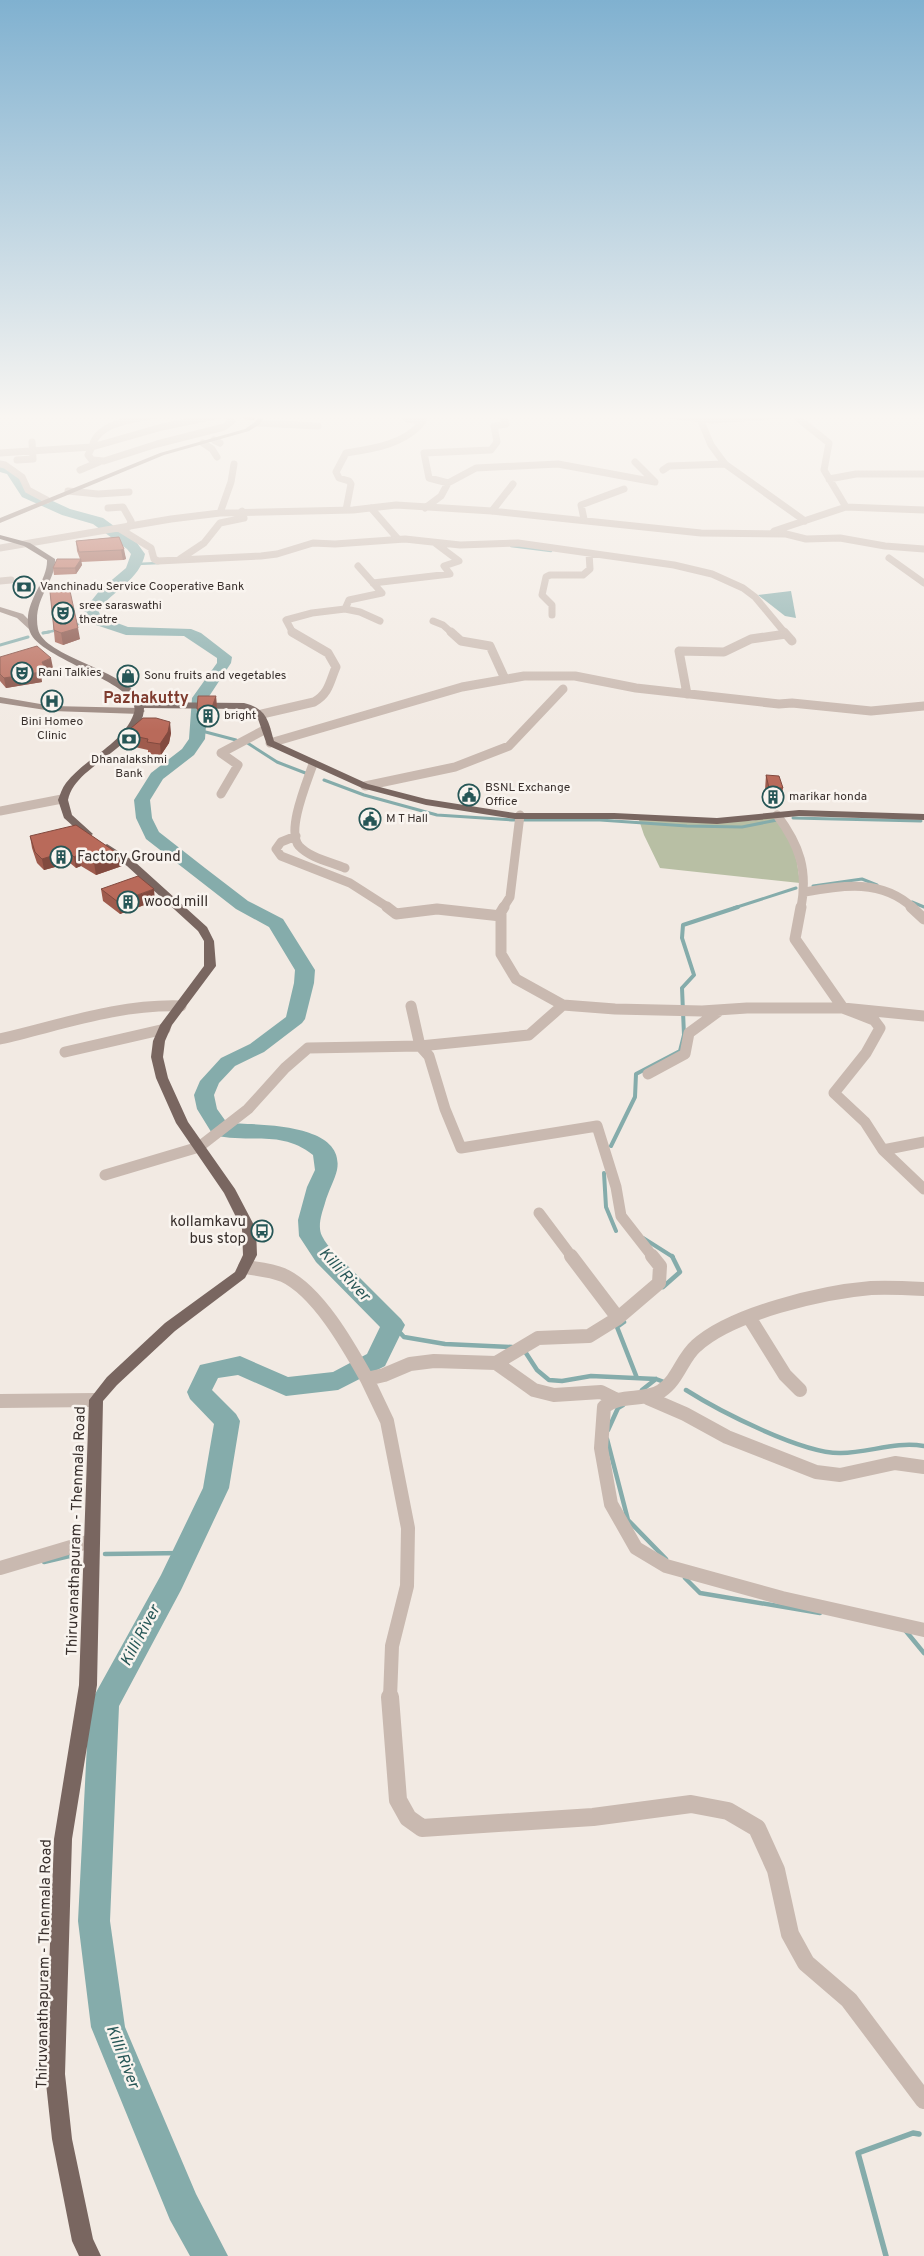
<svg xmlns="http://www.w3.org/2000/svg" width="924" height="2256" viewBox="0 0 924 2256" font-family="Overpass,sans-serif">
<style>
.green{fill:#b8bfa4}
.water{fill:#85acab}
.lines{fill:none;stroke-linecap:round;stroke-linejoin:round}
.stream-far4{stroke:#85acab;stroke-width:2.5}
.stream-far3{stroke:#85acab;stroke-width:3}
.stream-far2{stroke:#85acab;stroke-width:4}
.stream-far1{stroke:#85acab;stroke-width:4.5}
.stream{stroke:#85acab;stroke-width:5.5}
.river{fill:#85acab;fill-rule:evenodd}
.street-far4{stroke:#c9b9b0;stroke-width:7}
.street-far3{stroke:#c9b9b0;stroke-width:9}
.street-far2{stroke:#c9b9b0;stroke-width:11}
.street-far1{stroke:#c9b9b0;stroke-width:14}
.street{stroke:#c9b9b0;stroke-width:18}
.secondary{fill:#9c8981;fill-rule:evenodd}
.primary{fill:#796660;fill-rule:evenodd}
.wall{fill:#9f5b4d}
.shaded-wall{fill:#824a3f}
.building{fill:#b96a5a;stroke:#824a3f}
.labels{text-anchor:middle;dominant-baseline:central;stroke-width:5;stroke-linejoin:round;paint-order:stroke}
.far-poi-label{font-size:12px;fill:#39302d;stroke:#f9f4ef;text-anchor:start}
.poi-label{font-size:15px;fill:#39302d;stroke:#f9f4ef;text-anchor:start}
.street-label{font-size:15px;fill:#39302d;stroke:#f9f4ef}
.far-district-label{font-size:16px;font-weight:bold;fill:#7f3c2f;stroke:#f9f4ef}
.water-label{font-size:16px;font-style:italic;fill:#265656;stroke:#f9f4ef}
</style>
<rect width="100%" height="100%" fill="#f2eae3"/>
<path class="green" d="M774 815 786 826 797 862 800 883 660 868 644 835 639 820 752 821Z"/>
<path class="water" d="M791 591 796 618 785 616 758 595Z"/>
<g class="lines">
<path class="stream-far4" d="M511 546 551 551
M137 564 159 563
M74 625 95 620
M43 633 58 630"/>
<path class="stream-far3" d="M43 633 49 632
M0 645 28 637
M198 730 236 740
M246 742 277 762 308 774
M324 780 364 795 437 815 512 820H600L687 826 742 827 777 820
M793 818 921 821
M813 886 862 879 877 885
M912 902 924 907
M734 908 796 888"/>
<path class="stream-far2" d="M611 1146 635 1097 636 1074 680 1051 684 1035 682 988 694 975 682 938 683 925 738 907
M604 1173 606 1207 616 1231
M643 1238 673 1257"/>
<path class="stream-far1" d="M663 1287 680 1272 672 1256
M624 1322 617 1327 637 1378
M393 1325 404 1337 445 1344 512 1347
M524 1350 537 1370 549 1380 562 1381 591 1376 656 1379 664 1382
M642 1390 656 1379
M686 1390C719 1411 803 1454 841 1453 869 1453 895 1441 924 1446
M608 1430 618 1408 623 1405
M607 1439 628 1520 666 1559
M105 1554 185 1553
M44 1562 78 1554
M685 1578 700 1593 820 1613
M905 1630 924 1653"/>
<path class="stream" d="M886 2256 858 2153 913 2133 919 2134"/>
<path class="river" d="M0 464 15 468 31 491 70 509 103 518 137 543 145 554C140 579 113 591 98 610L101 617 128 627 191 629 201 633 232 657 231 663 208 698 205 739 194 755 163 779 150 800 152 818 159 832 205 868 248 901 283 919 315 970 314 983 305 1019 302 1023 264 1052 235 1066 219 1083 214 1095 217 1109 227 1123C256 1125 346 1122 337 1170 335 1179 328 1192 325 1203 322 1213 317 1226 322 1236 328 1248 340 1258 350 1268 367 1285 384 1302 401 1319L405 1325 385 1366 338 1390 286 1396 238 1375 218 1378 212 1390 236 1414 240 1421 229 1488 181 1590 119 1706 110 1921 125 2027 196 2194 228 2256H190L170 2220 91 2027 78 1921 89 1705 161 1575 203 1488 214 1424 190 1399 187 1392 200 1365 240 1356 288 1377 333 1372 367 1354 380 1327 316 1262 299 1236 298 1220 307 1187 315 1170 313 1155C281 1129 250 1144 213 1135L197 1109 194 1095 200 1081 221 1058 250 1044 286 1017 294 983 295 970 269 927 236 909 146 839 136 818 134 800 151 773 182 749 189 739 192 698 217 663V658L184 636 126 635 90 623 84 610 100 590 126 568 131 554 127 549 93 524 62 515 22 497 7 474 0 472Z"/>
<path class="street-far4" d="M219 415 162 427 92 447 88 455 92 460 104 461 157 444 224 427 232 421 227 415
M668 415 712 420 784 415
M700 419 711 445 725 464 805 521
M258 423 318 426
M214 440 220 443
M203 443 212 449 217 457
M0 453 92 447C97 422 135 419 156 415
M17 460 33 459 32 442
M0 464 5 465 22 477 28 490 47 500
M80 470 99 462
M663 470 669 466 725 464
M829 479 856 474H924
M448 483 476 468 558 464 655 482 635 462
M68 491 98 494 129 492
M846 507 924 510
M108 508 123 507 131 521 129 527
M371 508 398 539
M425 508 441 496 448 483 429 478 424 453 491 450 497 442 494 426 506 424 502 415
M346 510 351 484 349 481 339 478 336 472 346 453C373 449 406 444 423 421L407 419 404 415
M492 511 513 484
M220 513 231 482 234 464
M584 519 581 505 624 489
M120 529 151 548 154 559 158 561 261 556 277 554 313 543 335 544 405 539 460 545 518 543 674 565 712 574 743 588 755 597 785 633
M774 531 846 507 824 470 829 443 794 415
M0 548 171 519 220 513 353 510 396 505 492 511 701 533 786 534 806 539 840 538 885 546 924 549
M889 558 924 583
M180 559 204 543 220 523 244 518 242 511
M0 581 11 580
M373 583 450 574 444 566 459 561 435 543
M345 609 360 612 380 621
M552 615V605L542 595 546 577 550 575H583L590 569 589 553
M433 621 443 625 452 633
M293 633 286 620 312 613 345 609 349 600 382 593 358 566"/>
<path class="street-far3" d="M451 632 461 641 490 646 505 679
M784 632 792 641
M687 694 679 651 724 652 751 639 786 634
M262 714 314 702C329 694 330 681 336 667L328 653 292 632
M270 743 462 687 524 676H575L636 688 779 704 792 703 871 711 924 706
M313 764C307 782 286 831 299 846 310 858 331 862 345 868
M365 786 455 767 509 746 563 689
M221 794 238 765 221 753 266 729
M0 811 62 799
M777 815C800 846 808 870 801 908
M296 836 281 842 276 849 281 856 350 883 389 908
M805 892C843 885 882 879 913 908
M503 908 510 897 520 815"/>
<path class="street-far2" d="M387 907 396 914 437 909 501 916
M504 907 501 912V954L516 979 563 1005 615 1009 702 1011 747 1008H843L924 1016
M801 907 795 939 843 1008 874 1020 880 1028 866 1053 834 1093 865 1122 883 1150
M911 907 924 919
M411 1006 420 1046 429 1056 445 1109 461 1148 597 1126 616 1187 621 1216 653 1257
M0 1039C61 1025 118 1004 181 1006
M65 1052 165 1029
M648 1074 685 1054 689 1033 719 1011
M924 1142 883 1150 924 1189
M105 1175 199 1147 248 1109 285 1068 308 1048 420 1046 529 1035 563 1005
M539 1213 572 1257"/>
<path class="street-far1" d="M571 1256 618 1318
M245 1267C257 1269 271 1270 283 1275 318 1291 349 1347 367 1379L384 1375 410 1364 434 1361 496 1363 534 1390 554 1395 601 1392 615 1399
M924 1289C906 1288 888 1287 871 1288 823 1292 732 1313 696 1346 682 1358 678 1380 661 1391 643 1402 621 1393 604 1407L601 1448 611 1504 636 1548 666 1566 782 1598 924 1630
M749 1317 785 1375 800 1390
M496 1363 538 1338 589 1336 618 1318 659 1283 660 1266 652 1256
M367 1379 387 1421 408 1528 407 1586 392 1646 390 1698
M648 1398 685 1414 727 1437 816 1472 840 1475 895 1463 924 1467
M0 1401 96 1400
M0 1568 91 1541"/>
<path class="street" d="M390 1697 398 1800 408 1818 422 1828 593 1817 691 1804 728 1811 757 1828 776 1870 790 1934 806 1963 849 2000 924 2100"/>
<path class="secondary" d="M260 415H266L260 424 249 431 164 455 0 523V518L160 453 245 429 255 422Z
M0 607 23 614 37 628 30 630 17 618 0 612Z
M0 697 52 706 140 708 145 711 140 714 52 711 0 703Z"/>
<path class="primary" d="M0 535 30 543 55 559C56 582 32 599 38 629 43 657 128 670 142 702L244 703C267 709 268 720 274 741L368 784 426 799 515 813H614L717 818 799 810 924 814V820L799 816 717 824 614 819H515L426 805 362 788 267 745 257 716 243 709 144 708C144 740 91 761 74 786 71 790 69 795 68 800L72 815 93 834 88 837 84 836 64 818 58 800C60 795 62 788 66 783 86 757 123 745 134 713 144 684 40 660 30 632 20 604 48 583 47 560L24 546 0 539Z
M107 844 135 862 207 927 214 941 216 966 172 1025 165 1041 163 1057 168 1078 188 1122 235 1189 256 1229 257 1255 245 1278 175 1331 117 1385 103 1401 97 1685 72 1839 65 2074 72 2139 93 2239 101 2256H79L72 2241 52 2139 45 2074 54 1839 79 1685 89 1400 107 1377 165 1323 235 1272 243 1255 242 1229 224 1193 176 1123 156 1078 151 1057 153 1041 160 1025 204 966V941L198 931 127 866 103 849 102 847Z"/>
</g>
<path class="wall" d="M243 415H257L254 420 243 419Z
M119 537 126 559 123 560 81 562 82 565 76 574 54 575 53 568 80 559 77 551 76 541Z
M50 592 80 639 63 645 55 642Z
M0 657 53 668 45 671V676L41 677 42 682 6 688 0 681Z
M216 696 217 711 212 724 199 723 197 709Z
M171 733 169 743 161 755 148 754V750L126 745 124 734Z
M766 775 783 788 781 803H767L765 790Z
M30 836 120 855 122 866 96 875 81 866 76 868 70 863 44 870 37 863 32 848Z
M101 889 155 901 120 914 103 901Z"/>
<path class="shaded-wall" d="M124 549 126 559 123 560 121 550Z
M81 559 82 565 76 574 75 568Z
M78 628 80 639 63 645 61 633Z
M51 658 53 668 45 671V676L41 677 42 682 6 688 4 678 38 667 42 662Z
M216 696 217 711 212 724 211 710Z
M170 722 171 733 169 743 161 755 160 744Z
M68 851 70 863 44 870 42 859Z
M79 854 81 866 76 868 74 857Z
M120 855 122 866 96 875 94 863Z
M154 889 155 901 120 914 118 902Z"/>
<path class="building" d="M119 537 124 549 121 550 79 552 76 541Z
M57 559H81L75 568H53Z
M70 591 78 628 61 633 54 630 50 592Z
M37 646 51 658 42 662 44 666 38 667 41 672 4 678 0 674V657Z
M198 696H216L211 710 197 709Z
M143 718H156L170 722 168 732 160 744 147 742 148 739 124 734Z
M766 775 779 776 783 788H769Z
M76 825 120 855 94 863 79 854 74 857 68 851 42 859 35 852 30 836Z
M138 876 154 889 118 902 101 889Z"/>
<linearGradient id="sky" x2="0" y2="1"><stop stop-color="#80b1d0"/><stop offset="0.57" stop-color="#f9f6f2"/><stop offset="1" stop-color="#f9f6f2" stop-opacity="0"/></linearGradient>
<rect width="924" height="731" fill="url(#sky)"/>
<defs>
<g id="bank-ring" transform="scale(1.125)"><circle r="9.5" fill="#f9f4ef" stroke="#265656" stroke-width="1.5"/><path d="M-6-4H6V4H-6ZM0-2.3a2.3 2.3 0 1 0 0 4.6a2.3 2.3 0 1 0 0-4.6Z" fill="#265656"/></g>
<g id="theatre-ring" transform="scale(1.125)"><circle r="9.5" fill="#f9f4ef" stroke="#265656" stroke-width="1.5"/><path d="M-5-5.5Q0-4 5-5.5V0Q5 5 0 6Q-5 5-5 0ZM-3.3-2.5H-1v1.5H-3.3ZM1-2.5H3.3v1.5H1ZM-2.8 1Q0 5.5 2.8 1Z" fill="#265656"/></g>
<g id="shop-ring" transform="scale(1.125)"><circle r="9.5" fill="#f9f4ef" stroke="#265656" stroke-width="1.5"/><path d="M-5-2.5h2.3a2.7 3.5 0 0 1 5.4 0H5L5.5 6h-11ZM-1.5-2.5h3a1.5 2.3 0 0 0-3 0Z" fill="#265656"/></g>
<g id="hospital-ring" transform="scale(1.125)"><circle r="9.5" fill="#f9f4ef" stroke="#265656" stroke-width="1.5"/><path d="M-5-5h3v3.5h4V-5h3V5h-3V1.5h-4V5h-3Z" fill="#265656"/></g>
<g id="building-ring" transform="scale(1.125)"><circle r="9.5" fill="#f9f4ef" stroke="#265656" stroke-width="1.5"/><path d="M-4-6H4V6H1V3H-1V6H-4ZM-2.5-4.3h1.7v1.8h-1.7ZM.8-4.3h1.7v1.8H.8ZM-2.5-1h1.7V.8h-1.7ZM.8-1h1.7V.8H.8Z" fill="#265656"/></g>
<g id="civic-ring" transform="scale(1.125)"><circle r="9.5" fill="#f9f4ef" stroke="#265656" stroke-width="1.5"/><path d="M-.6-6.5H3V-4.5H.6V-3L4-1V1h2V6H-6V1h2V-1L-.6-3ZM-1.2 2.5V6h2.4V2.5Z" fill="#265656"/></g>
<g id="bus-ring" transform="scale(1.125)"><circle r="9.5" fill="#f9f4ef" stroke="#265656" stroke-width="1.5"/><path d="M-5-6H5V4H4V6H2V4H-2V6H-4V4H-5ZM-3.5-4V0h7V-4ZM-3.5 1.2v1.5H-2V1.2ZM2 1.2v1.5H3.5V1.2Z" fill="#265656"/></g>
</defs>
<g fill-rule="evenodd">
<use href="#bank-ring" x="24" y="587"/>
<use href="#theatre-ring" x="63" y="613"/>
<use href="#theatre-ring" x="22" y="673"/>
<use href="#shop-ring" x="128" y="676"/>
<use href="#hospital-ring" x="52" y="701"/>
<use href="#building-ring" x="208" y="716"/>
<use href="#bank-ring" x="129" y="739"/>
<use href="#civic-ring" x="469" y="795"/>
<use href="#building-ring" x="773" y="797"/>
<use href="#civic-ring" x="370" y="819"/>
<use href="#building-ring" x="61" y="857"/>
<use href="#building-ring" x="128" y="902"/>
<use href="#bus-ring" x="262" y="1231"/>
</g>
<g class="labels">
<g class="far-poi-label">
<text x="40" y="587">Vanchinadu Service Cooperative Bank</text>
<text x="79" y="606">sree saraswathi<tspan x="79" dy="14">theatre</tspan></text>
<text x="38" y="673">Rani Talkies</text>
<text x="144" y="676">Sonu fruits and vegetables</text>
<text x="224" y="716">bright</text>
<text x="52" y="722" text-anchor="middle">Bini Homeo<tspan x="52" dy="14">Clinic</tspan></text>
<text x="129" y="760" text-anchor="middle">Dhanalakshmi<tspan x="129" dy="14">Bank</tspan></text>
<text x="485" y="788">BSNL Exchange<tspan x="485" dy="14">Office</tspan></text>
<text x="789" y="797">marikar honda</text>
<text x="386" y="819">M T Hall</text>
</g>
<g class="poi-label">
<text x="77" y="857">Factory Ground</text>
<text x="144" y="902">wood mill</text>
<text x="246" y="1222" text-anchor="end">kollamkavu<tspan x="246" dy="17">bus stop</tspan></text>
</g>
<g class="street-label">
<text transform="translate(77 1531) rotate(-88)">Thiruvanathapuram - Thenmala Road</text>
<text transform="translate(45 1964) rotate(-89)">Thiruvanathapuram - Thenmala Road</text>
</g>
<g class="far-district-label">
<text x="146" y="699">Pazhakutty</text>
</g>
<g class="water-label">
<text transform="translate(344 1275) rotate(47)">Killi River</text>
<text transform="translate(141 1636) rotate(-62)">Killi River</text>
<text transform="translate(122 2057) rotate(69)">Killi River</text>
</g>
</g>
</svg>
